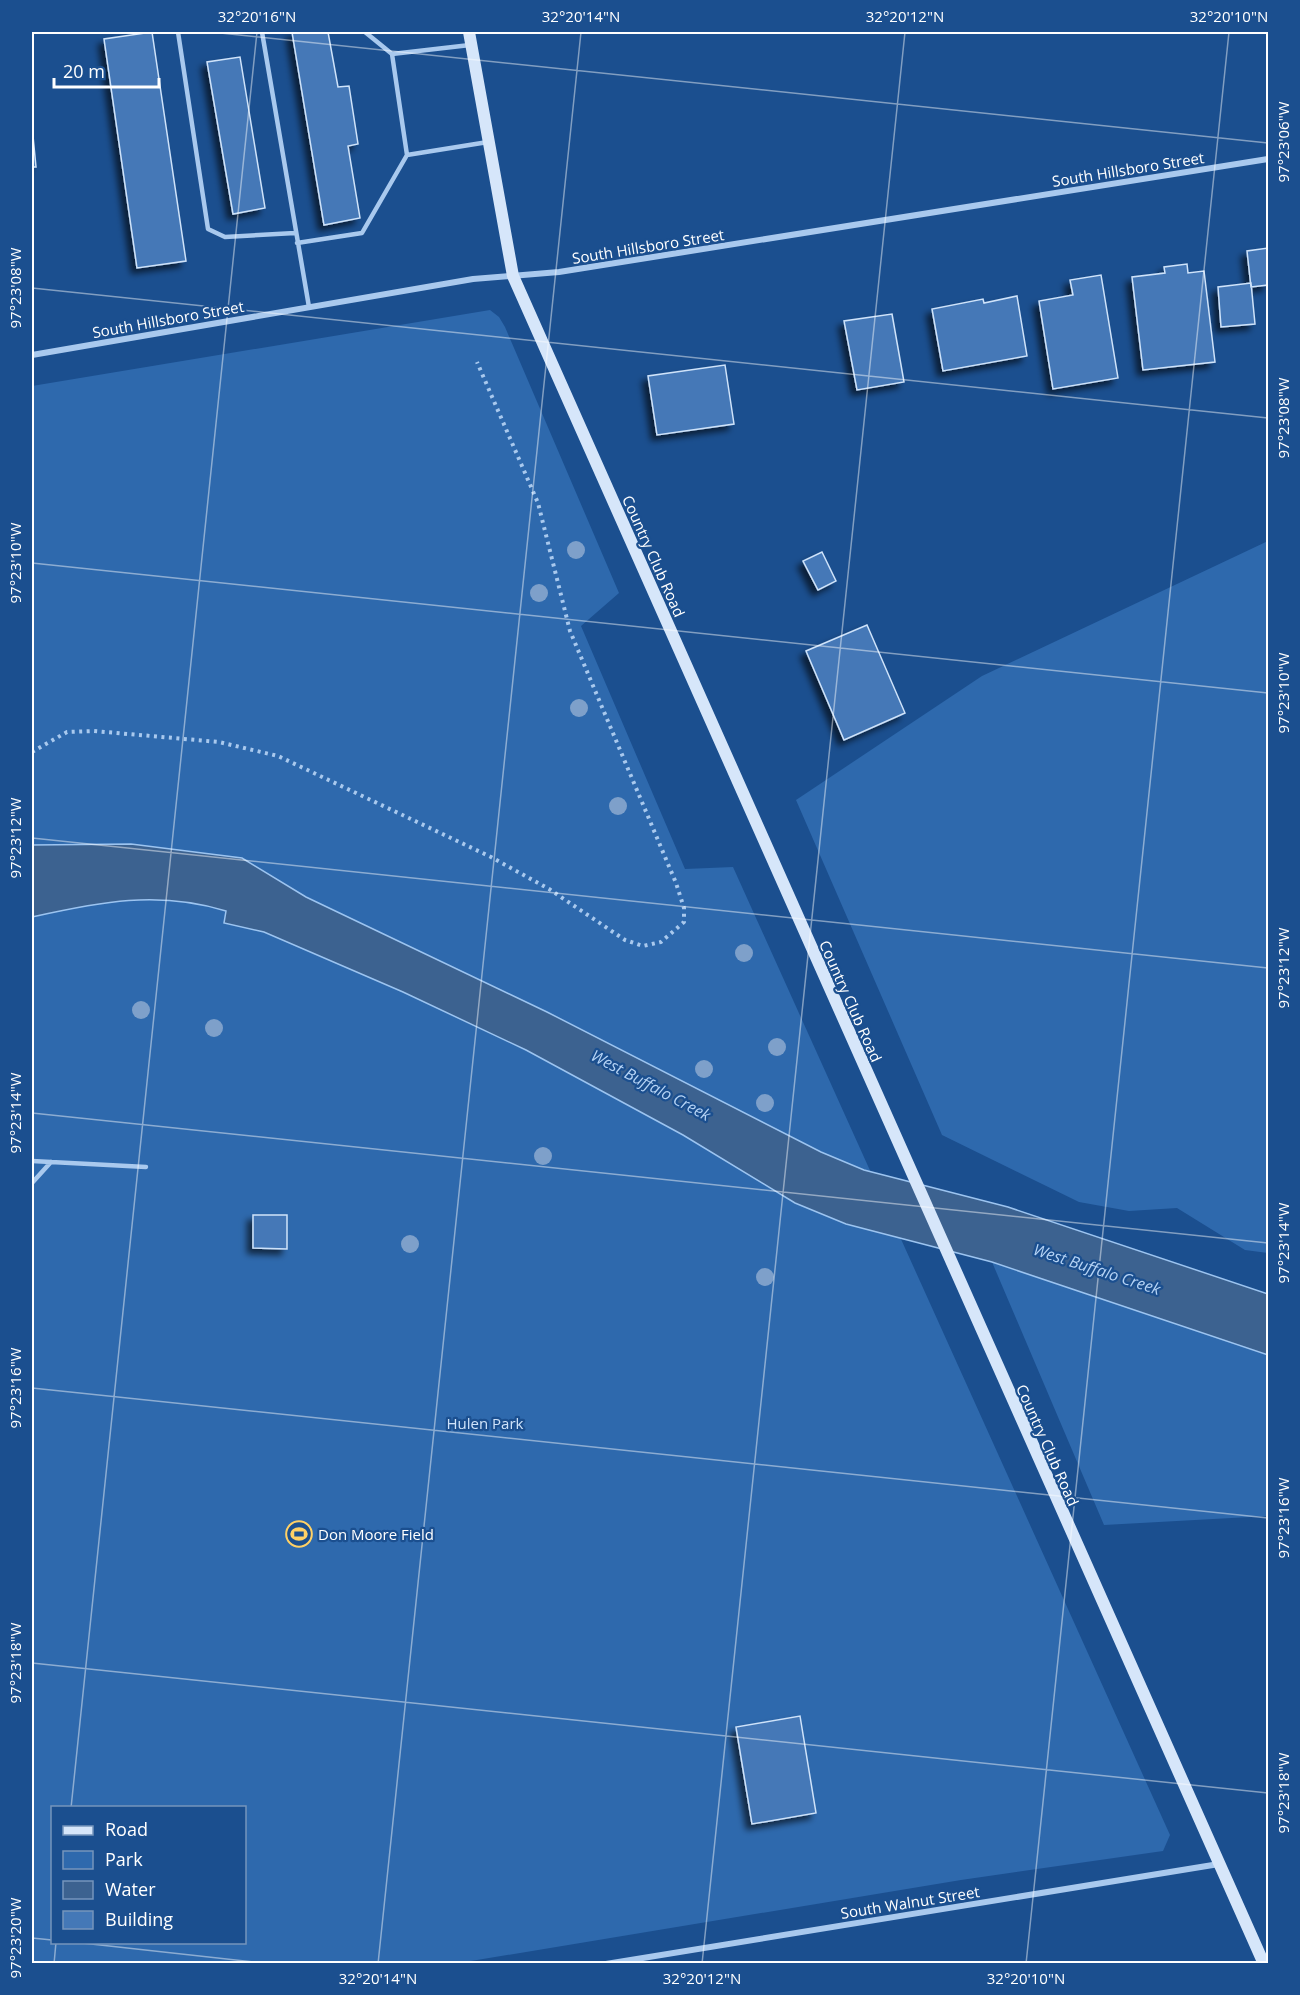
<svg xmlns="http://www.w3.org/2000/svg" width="1300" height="1995" viewBox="0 0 1300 1995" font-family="'Open Sans',sans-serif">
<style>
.green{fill:#2e69ad;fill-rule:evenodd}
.water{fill:#3c6290;stroke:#9cc4f0;stroke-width:1.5}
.building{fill:#4478b7;stroke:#cfe3fa;stroke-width:1.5;filter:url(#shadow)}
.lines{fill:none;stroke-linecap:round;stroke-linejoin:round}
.path{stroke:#a9c9ee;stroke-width:4;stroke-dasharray:3 4.5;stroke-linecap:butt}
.service{stroke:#a9c9ee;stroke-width:4.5}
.minor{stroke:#a9c9ee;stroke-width:6}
.secondary{stroke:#d6e6fa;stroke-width:12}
.tree{fill:#7ea0ca}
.ticks{fill:none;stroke:#fff;stroke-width:1.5;stroke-opacity:0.45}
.labels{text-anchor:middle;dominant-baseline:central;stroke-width:4.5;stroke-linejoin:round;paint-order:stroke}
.street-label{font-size:15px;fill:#fff;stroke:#1b4f8f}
.park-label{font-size:15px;fill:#cfe3fa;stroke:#1b4f8f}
.poi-label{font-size:15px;fill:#fff;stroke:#1b4f8f;text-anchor:start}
.water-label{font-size:16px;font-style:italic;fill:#b5d3f5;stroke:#1b4f8f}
.neatline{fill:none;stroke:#fff;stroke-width:2}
.ticks-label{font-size:15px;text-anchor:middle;fill:#fff}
</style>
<defs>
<filter id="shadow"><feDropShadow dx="-5.5" dy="5.5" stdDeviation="3" flood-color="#0009"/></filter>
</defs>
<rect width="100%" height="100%" fill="#1b4f8f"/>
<path class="green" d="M490 310 499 317 505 327 619 593 581 626 685 869 733 867 1170 1835 1163 1851 961 1880 459 1963 32 1964V386ZM52 1808H244V1942H52Z
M1268 541V1253L1245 1250 1177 1208 1129 1211 1079 1202 942 1135 796 800 982 676Z
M992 1262 1268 1355V1516L1104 1525Z"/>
<path class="water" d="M131 844 242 858 306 897 547 1012 821 1152 864 1170 1008 1207 1268 1294V1355L992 1262 846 1224 795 1203 683 1135 526 1050 403 992 264 932 224 923 226 911C158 890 99 902 32 917V845Z"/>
<path class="building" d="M152 32 186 261 137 268 104 39Z
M292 32H328L338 87 349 86 358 144 348 146 360 218 324 225Z
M240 57 265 208 233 214 207 62Z
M32 126 36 167H32Z
M1268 248V285L1251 287 1247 251Z
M1187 264 1188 273 1204 271 1215 362 1143 370 1132 277 1165 273 1164 267Z
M1101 275 1118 378 1053 389 1039 301 1073 295 1070 280Z
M1251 283 1255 324 1221 327 1218 287Z
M1017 296 1027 356 943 371 932 309 983 299 984 303Z
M892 314 904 382 857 390 844 321Z
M725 365 734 424 657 435 648 376Z
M822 552 836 581 818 590 803 561Z
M867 625 905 713 844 740 806 651Z
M253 1215H287V1249L253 1248Z
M800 1716 816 1813 752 1824 736 1727Z"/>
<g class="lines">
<path class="path" d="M32 752 67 732 94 731 219 742 278 756 491 857 549 889 625 940 643 946 661 942 684 922V908L676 883 570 631 538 503 477 362"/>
<path class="service" d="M178 32 208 229 225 237 295 233
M262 32 309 307
M365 32 392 54 470 45
M392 54 407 155 488 142
M297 243 362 233 407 155
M32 1161 146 1167
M32 1183 51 1162"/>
<path class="minor" d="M32 355 473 279 559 272 1268 159
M606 1964 1219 1864"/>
<path class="secondary" d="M469 32 513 276 1264 1964"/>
</g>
<g class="tree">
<circle cx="576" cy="550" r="9"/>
<circle cx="539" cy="593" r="9"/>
<circle cx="579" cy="708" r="9"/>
<circle cx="618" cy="806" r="9"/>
<circle cx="744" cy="953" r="9"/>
<circle cx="141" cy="1010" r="9"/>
<circle cx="214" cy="1028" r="9"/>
<circle cx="777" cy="1047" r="9"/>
<circle cx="704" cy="1069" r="9"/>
<circle cx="765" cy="1103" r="9"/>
<circle cx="543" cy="1156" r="9"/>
<circle cx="410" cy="1244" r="9"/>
<circle cx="765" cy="1277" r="9"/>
</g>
<path class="ticks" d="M211 32 1268 143M32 288 1268 418M32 563 1268 693M32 838 1268 968M32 1113 1268 1243M32 1388 1268 1518M32 1663 1268 1793M71 1808 257 32M32 1938 52 1940M73 1942 273 1964M54 1964 56 1942M378 1964 581 32M702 1964 905 32M1026 1964 1229 32"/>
<defs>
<g id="stadium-ring" transform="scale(1.35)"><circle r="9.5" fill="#1b4f8f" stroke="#ffd166" stroke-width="1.5"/><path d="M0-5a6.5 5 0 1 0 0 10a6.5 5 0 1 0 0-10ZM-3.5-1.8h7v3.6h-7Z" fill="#ffd166"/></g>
</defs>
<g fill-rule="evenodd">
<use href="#stadium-ring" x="299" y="1534"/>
</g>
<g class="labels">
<g class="street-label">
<text transform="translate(1128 169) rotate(-9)">South Hillsboro Street</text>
<text transform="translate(648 246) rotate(-9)">South Hillsboro Street</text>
<text transform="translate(168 319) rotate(-10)">South Hillsboro Street</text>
<text transform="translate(654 556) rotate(66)">Country Club Road</text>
<text transform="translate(851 1001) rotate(66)">Country Club Road</text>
<text transform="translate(1048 1445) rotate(66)">Country Club Road</text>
<text transform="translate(910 1902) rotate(-9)">South Walnut Street</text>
</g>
<g class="park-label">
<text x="485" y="1423">Hulen Park</text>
</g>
<g class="poi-label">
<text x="318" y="1534">Don Moore Field</text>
</g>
<g class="water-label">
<text transform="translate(651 1085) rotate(28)">West Buffalo Creek</text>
<text transform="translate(1097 1269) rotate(18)">West Buffalo Creek</text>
</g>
</g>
<rect width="1300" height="1995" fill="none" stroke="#1b4f8f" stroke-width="66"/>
<rect x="51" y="1806" width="195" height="138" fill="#1b4f8f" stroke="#7695bc" stroke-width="1.5"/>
<rect x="63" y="1826" width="30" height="9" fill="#d6e6fa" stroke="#7695bc" stroke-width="1.5"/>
<text x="105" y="1836" font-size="18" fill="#ffffff">Road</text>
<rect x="63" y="1851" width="30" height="18" fill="#2e69ad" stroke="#7695bc" stroke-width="1.5"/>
<text x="105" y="1866" font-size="18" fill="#ffffff">Park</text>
<rect x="63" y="1881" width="30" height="18" fill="#3c6290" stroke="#7695bc" stroke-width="1.5"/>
<text x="105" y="1896" font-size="18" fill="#ffffff">Water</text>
<rect x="63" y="1911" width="30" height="18" fill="#4478b7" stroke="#7695bc" stroke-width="1.5"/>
<text x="105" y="1926" font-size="18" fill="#ffffff">Building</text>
<path d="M54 78v9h105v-9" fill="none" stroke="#ffffff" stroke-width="3"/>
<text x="63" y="78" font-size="18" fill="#ffffff" stroke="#1b4f8f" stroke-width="4.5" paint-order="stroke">20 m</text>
<rect x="33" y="33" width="1234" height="1929" class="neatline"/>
<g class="ticks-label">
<text x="257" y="22">32°20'16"N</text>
<text x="581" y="22">32°20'14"N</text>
<text x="905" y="22">32°20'12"N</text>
<text x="1229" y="22">32°20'10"N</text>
<text transform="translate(1284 142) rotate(-90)" y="5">97°23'06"W</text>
<text transform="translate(16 288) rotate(-90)" y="5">97°23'08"W</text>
<text transform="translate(1284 418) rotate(-90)" y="5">97°23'08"W</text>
<text transform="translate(16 563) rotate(-90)" y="5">97°23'10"W</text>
<text transform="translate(1284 693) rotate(-90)" y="5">97°23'10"W</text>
<text transform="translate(16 838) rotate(-90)" y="5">97°23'12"W</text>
<text transform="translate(1284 968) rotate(-90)" y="5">97°23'12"W</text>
<text transform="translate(16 1113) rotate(-90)" y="5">97°23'14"W</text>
<text transform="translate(1284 1243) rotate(-90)" y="5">97°23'14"W</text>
<text transform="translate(16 1388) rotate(-90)" y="5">97°23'16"W</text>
<text transform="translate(1284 1518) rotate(-90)" y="5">97°23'16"W</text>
<text transform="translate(16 1663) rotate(-90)" y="5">97°23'18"W</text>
<text transform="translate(1284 1793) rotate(-90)" y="5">97°23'18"W</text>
<text transform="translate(16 1938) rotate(-90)" y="5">97°23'20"W</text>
<text x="378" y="1984">32°20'14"N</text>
<text x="702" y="1984">32°20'12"N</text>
<text x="1026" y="1984">32°20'10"N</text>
</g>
</svg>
